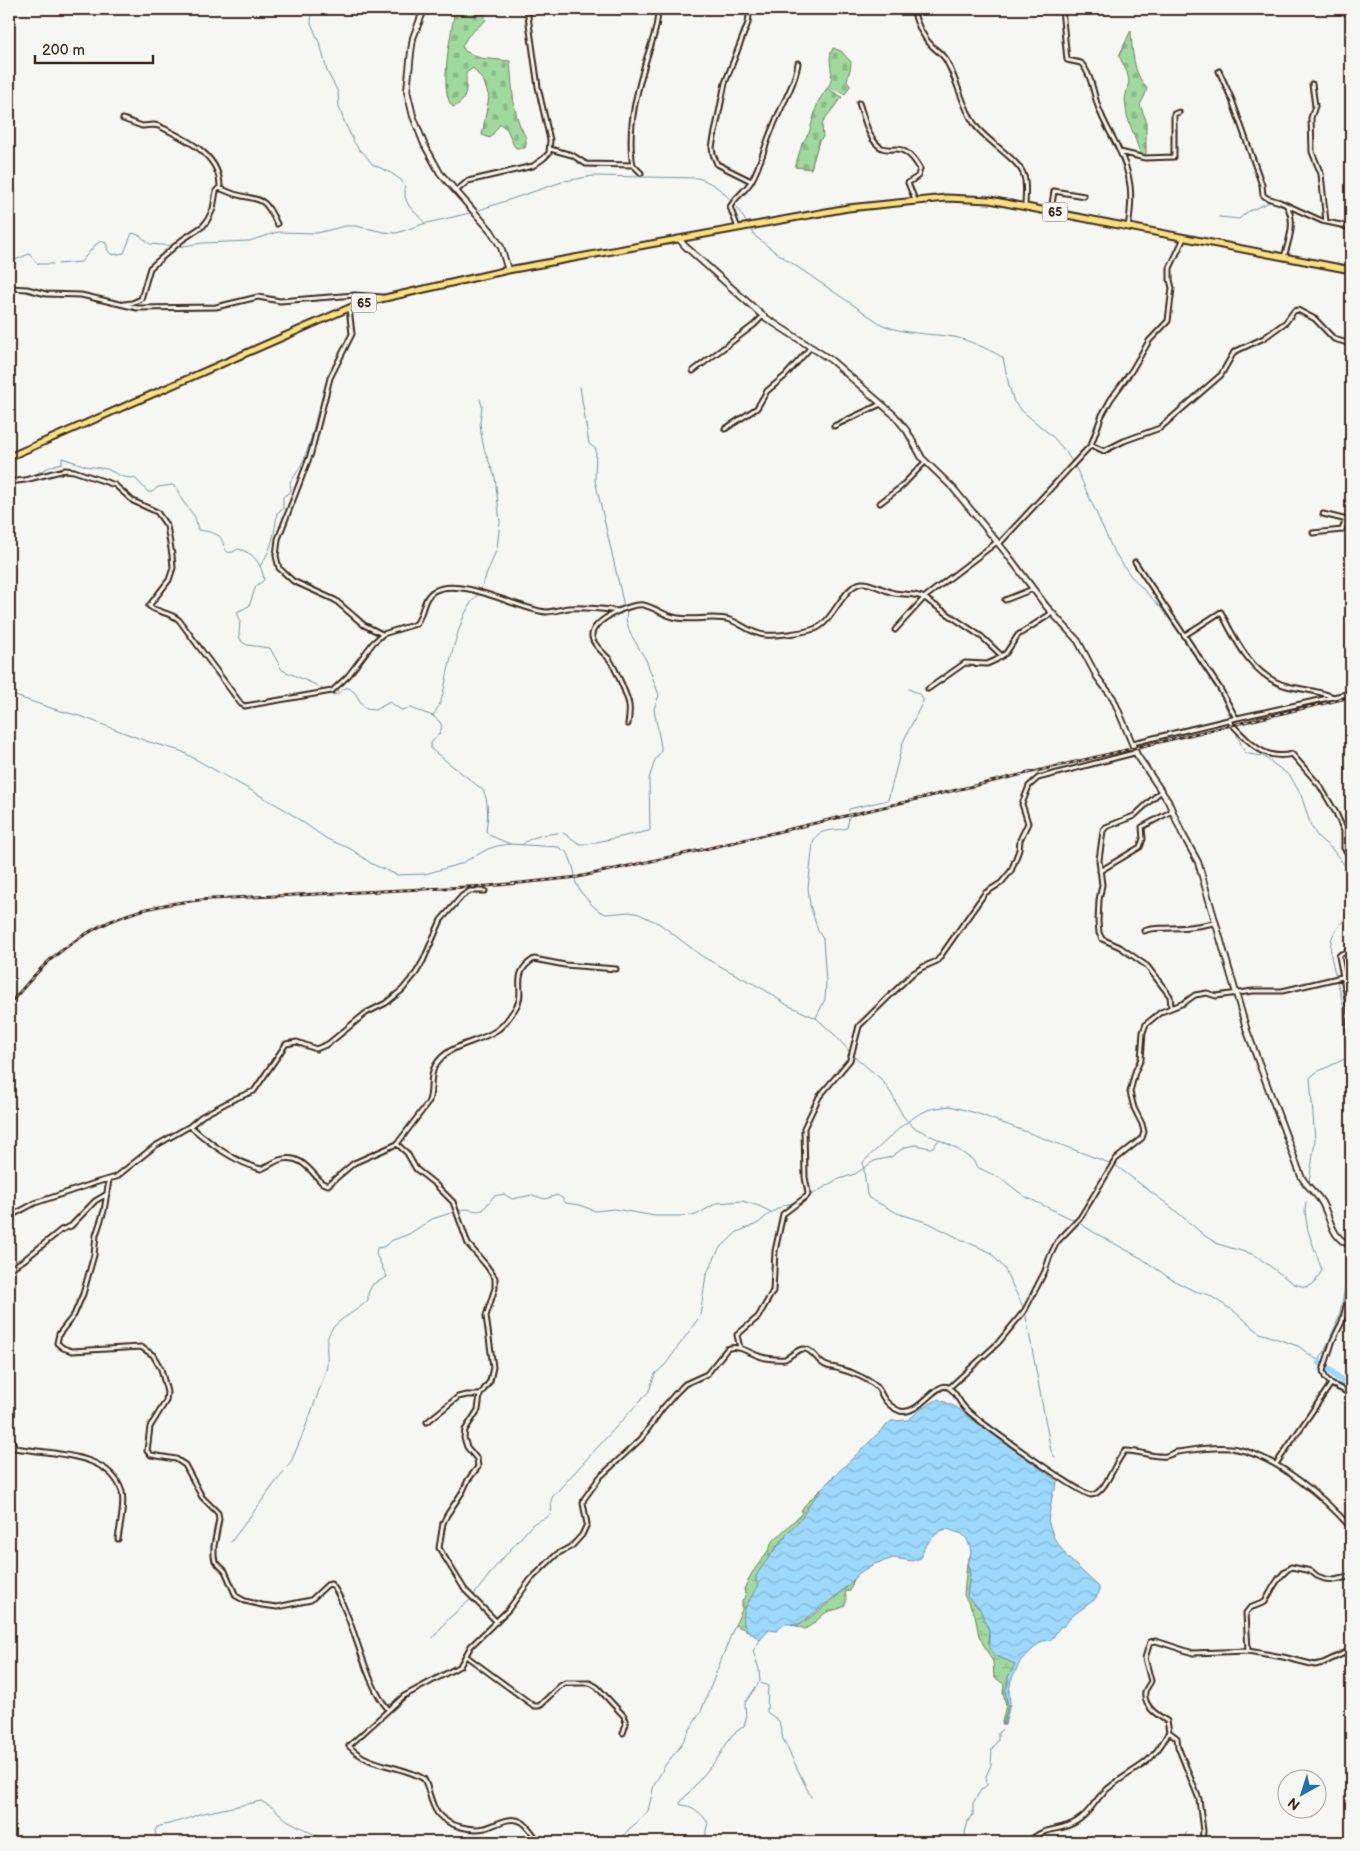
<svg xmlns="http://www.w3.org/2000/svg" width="1360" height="1851" viewBox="0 0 1360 1851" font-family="'Balsamiq Sans',sans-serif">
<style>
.wetland{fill:url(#wetland-marsh);stroke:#6e825e}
.cemetery{fill:url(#cemetery-stones);stroke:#6e825e}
.water{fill:url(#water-waves);stroke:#7593a4}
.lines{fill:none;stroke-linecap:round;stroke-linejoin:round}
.stream{stroke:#7593a4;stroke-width:1}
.river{stroke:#9cd9fd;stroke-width:7}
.street-casing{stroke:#3b2a1e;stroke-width:7}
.secondary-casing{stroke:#3b2a1e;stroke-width:8}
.primary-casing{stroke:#3b2a1e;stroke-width:9}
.street{stroke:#f6f6f2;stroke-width:3}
.secondary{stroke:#f6f6f2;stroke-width:4.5}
.primary{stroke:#fae180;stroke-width:5}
.rail-casing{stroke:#3b2a1e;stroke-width:3}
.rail{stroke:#f6f6f2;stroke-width:1;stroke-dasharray:4;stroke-linecap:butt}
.labels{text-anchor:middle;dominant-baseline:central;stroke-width:4.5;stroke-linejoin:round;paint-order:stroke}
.shield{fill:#f6f6f2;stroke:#73675e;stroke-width:1}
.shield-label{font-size:12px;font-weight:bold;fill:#3b2a1e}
</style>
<defs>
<pattern id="wetland-marsh" width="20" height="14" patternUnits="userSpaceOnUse" patternTransform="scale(1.25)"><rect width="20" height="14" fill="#a0d99e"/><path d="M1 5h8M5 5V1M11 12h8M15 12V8" fill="none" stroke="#8bba88"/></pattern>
<pattern id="cemetery-stones" width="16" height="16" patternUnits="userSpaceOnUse" patternTransform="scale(1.25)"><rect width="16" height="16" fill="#a0d99e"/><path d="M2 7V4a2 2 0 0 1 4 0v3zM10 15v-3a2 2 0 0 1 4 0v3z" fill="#8bba88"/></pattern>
<pattern id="water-waves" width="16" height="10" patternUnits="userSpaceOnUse" patternTransform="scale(1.25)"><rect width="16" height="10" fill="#9cd9fd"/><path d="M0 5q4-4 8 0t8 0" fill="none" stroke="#87bad8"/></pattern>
</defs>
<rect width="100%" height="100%" fill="#f6f6f2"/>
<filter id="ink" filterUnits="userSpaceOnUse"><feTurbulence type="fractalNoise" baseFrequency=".02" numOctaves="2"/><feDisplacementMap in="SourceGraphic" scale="10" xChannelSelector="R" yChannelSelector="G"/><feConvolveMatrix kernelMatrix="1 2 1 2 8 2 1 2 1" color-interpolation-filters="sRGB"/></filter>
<g filter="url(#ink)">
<path class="wetland" d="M836 1474 814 1499 801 1519 785 1535 787 1536C776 1544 762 1567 756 1579L758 1585C749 1604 738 1609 748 1631L735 1625 742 1610V1600L746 1597 744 1589 752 1573 770 1548 771 1543 802 1513 801 1511 804 1506Z
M970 1556 968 1565 970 1574 968 1588 972 1601 983 1613 984 1620 989 1630 988 1641 992 1651 996 1656 1015 1664 1008 1677V1685L1005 1690 1008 1706 1003 1725 1002 1722 1006 1705 1003 1693 1004 1684 994 1677 993 1662 979 1636 975 1615 964 1595 967 1563Z
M854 1579 850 1591 845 1592C851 1613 833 1607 824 1614 818 1619 813 1625 805 1629L791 1624C795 1625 795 1626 799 1624 811 1619 847 1589 854 1579Z"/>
<path class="cemetery" d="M450 9H483L486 20 468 36 462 46 465 51 480 58 510 61C512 81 512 104 519 123 522 132 529 138 525 148H516L514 146 507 129 500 124 490 138 482 135 489 97 484 82 473 68 466 73C466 87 469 101 453 107 438 93 451 35 454 15Z
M1131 30C1132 49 1133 74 1147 88L1145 95 1140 105 1146 120V154L1142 158 1127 116 1125 99 1129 81 1127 72 1119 56Z
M833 48 841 51 851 62 850 70 847 80 850 86 845 94 828 87C837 75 825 60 833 48Z
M827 88 842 97 824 120 822 125 823 137 819 141 811 169 795 167 802 144 809 133 818 102Z"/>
<path class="water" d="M938 1399 956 1407 1057 1481 1056 1489 1053 1491 1048 1521 1054 1538 1067 1557 1099 1587V1593L1094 1600 1072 1616 1064 1626 1060 1627 1051 1640 1042 1641 1021 1660 1011 1680 1009 1692 1010 1704 1005 1725 1004 1726 1008 1706 1005 1690 1008 1685V1677L1015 1664 994 1655C986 1642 990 1643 989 1631 989 1626 985 1624 984 1620 981 1607 977 1606 967 1597L970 1574 968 1565 971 1552 970 1547 967 1539 962 1534 947 1529 940 1531 932 1538 924 1548 921 1558 912 1561 894 1558 874 1564 859 1573 848 1586 844 1588 840 1593 799 1624H785L776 1631 769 1630 760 1640C756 1636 750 1634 747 1630 736 1614 752 1599 758 1585 757 1583 756 1580 756 1577 756 1573 782 1540 786 1537L785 1535 801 1519 809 1505 826 1484 891 1421 908 1420 921 1409Z"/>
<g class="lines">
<path class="stream" d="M312 9 311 23 321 47 327 71 338 92 339 107 344 121 354 142 359 150 364 153 372 164 391 173 401 180 405 187V197L409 206 425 223
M565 181 593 176 698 178C723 186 735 204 748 225
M479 210 562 182
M1219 217 1239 219 1247 212 1272 201 1286 207
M750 228 756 237 774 251 881 324C904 335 929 333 954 337 963 338 996 352 1003 358L1009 386 1014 402 1021 410 1053 437 1066 452 1077 470 1113 550 1130 575 1161 608 1175 627 1221 696 1231 719
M177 247 203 243 249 241 278 232 317 233 345 226H356L384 232 397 233 423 224 470 213
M9 261 15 260 29 254 38 264H53
M58 264 81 262 95 245 101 241 106 243 108 251 112 255 124 253 132 233 139 235 150 244 172 246
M580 387 589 444 596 449 595 480 624 606
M21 479C36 476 47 466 62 463V458L86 466 107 469 123 477 132 478 136 479 148 492H152L158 487 172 485 176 487 182 500 195 517 198 530C205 531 213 532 219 536 226 542 222 560 238 549 254 552 262 565 264 580L256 586 249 606 237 612 240 620 239 636 242 642 247 645 270 648 282 670 314 684 326 691
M260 566C272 551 275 531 277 513L283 509V497L291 491 290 482C307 463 312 435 318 410
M480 591 497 548 500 522 495 477 484 449 481 433 480 422 482 406 480 399
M329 693 335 695C339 694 342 689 346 688 354 686 360 704 366 709L375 710 390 702 401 710 411 708 433 716 440 722 442 727 439 734 431 743V749L483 790C489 801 488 819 486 831L489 835 510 844
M9 694 54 709 83 717 146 741 181 751 284 809 327 839 351 849 372 864 397 875 425 874 460 864 488 849 497 846 510 844 558 847 565 851 569 855 574 870 576 883 580 891 592 905 599 911 606 914 630 912 639 914 660 924 703 957 765 990 787 1005 816 1018 835 1035 850 1052
M433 716C436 710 440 705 442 698 448 674 458 609 479 594
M1235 730 1244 751 1248 754 1263 756 1290 776 1301 795 1311 826 1318 837 1332 849 1346 867 1351 884
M849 811V809L888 800 903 742 923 701V698L919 694 909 689
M563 833 580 844H587L649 831 650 830 649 779 655 760 661 751V747L654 709 659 695 646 660 630 633 626 619 627 611
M522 845C530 836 547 834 558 833
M1336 977C1332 961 1326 944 1336 930 1342 922 1348 916 1351 906
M1337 980C1340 992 1344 1004 1344 1016 1345 1041 1344 1054 1351 1079
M816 1018 825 999 826 982 823 939 818 931 810 905 808 888 813 843C817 827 834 832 847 828L849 818
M853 1055 882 1080 891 1093 903 1116 913 1127 954 1147 973 1160 977 1167 1002 1179 1024 1196 1076 1221 1095 1233 1141 1258 1171 1279 1192 1290 1209 1295 1235 1312 1260 1333 1298 1346 1320 1362 1321 1356 1325 1351 1339 1317 1351 1259
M1115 1165 1171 1207 1205 1236 1218 1244 1255 1255 1294 1284 1306 1287 1314 1284 1322 1270 1308 1231 1305 1212 1306 1202
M1309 1183 1315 1140 1310 1078 1315 1073 1351 1056
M805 1199 836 1180 855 1174 874 1161 891 1157 905 1147 915 1145 930 1148 933 1147 938 1141
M458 1211C471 1206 472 1213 483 1210L494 1196 504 1194 512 1199 532 1195 545 1199 557 1195 562 1198 566 1203 580 1205 595 1211 614 1209 655 1216H681L696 1215 717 1203 742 1201 759 1206 771 1212
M1024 1309 1004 1268 990 1252 962 1240 929 1223 897 1213 869 1198 867 1195 863 1162 903 1125 919 1114 930 1109 950 1106 976 1113 1112 1164
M1025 1311 1051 1451 1055 1457
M700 1316 706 1275 719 1249 737 1232 757 1224 769 1214 784 1205 797 1202
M287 1467 292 1460C305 1430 316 1400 326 1370 330 1355 322 1343 332 1329 341 1317 358 1311 368 1300V1293L373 1284 387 1277 376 1254 377 1248 383 1247 393 1240 409 1234 432 1219 454 1212
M231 1542 284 1471
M473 1596 496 1566 532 1525C538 1519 550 1519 551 1512 553 1506 549 1503 553 1496L649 1391 655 1374 665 1365 698 1319
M433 1638 448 1619 470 1600
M761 1683 768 1686 767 1712 779 1721 783 1739 811 1797
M158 1842 155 1831 157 1827 187 1819 199 1814 261 1801 272 1807 287 1820 328 1842
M619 1842 629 1829 641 1819 648 1811 654 1785 666 1764 679 1748 701 1711 735 1625
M706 1842V1830L708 1823C702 1814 693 1805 681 1805L680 1803 717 1759 732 1735 744 1726 746 1719 745 1703 760 1681 759 1669 753 1651 760 1640
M966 1842 965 1833 968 1821 973 1815V1803L981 1790 987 1785 986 1776 991 1765 992 1749 998 1740V1733L1002 1729
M1184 1842 1186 1833"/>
<path class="river" d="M1320 1362 1344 1383 1351 1385"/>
<g class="street-casing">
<path id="street" d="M750 9 748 23 725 83 712 147 713 154 717 164 751 181
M913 9C916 22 922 36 932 46 937 51 944 55 947 62 958 82 962 106 975 125 986 141 1020 160 1024 176 1027 186 1025 197 1025 207
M1062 9 1067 60 1081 63C1092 75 1093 94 1099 109 1104 123 1112 135 1118 148 1132 175 1133 197 1128 227
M1219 71 1232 100 1262 185 1263 195 1267 198 1280 202 1322 221 1341 225 1351 229
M1312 84 1315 106 1311 118 1312 152 1321 174 1326 222
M859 103C864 116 868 141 882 148 887 150 892 149 897 149 908 150 915 160 920 169L918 176 908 183 915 200
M123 119 142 126 154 125 159 126C185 139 221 154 220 188
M550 149 572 155 586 164 633 165
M1120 152 1145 158 1174 157V114L1179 112
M641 173 633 165 632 159C628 124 637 91 647 57 652 42 658 26 658 9
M456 191 468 181 533 166 544 158 549 153 550 140 538 87 527 9
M1051 211 1054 191 1084 196
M738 228 730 207C736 196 746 191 752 180 761 164 765 144 773 127 781 106 795 85 798 63
M1284 257C1289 240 1296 222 1287 206
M9 288 27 289 46 294 81 295 137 308 216 307 258 297 280 301 355 295 382 297
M124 304 132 303 141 299 150 268 182 240 203 226 207 221 213 209 216 191 219 188C224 190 229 192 234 194 262 202 263 194 277 224
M349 308 352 334 330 378 311 453 278 539 276 556 279 568 293 581 335 600 364 625 382 634
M693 371 754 325 763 316
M834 426 881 404
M725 429 757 408 767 391 785 376 811 347
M1091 445 1104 451 1124 441 1160 428 1221 375 1234 352 1264 338 1286 322 1294 311 1298 310 1315 319 1334 339 1351 344
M9 482 25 480 65 470 74 471 115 485 133 501 157 512 167 526 172 555 173 568 169 580 149 606C158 613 170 612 179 620L241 704 245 706 332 691 348 676 373 643 383 634 416 624C424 614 422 598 434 591 461 576 517 609 546 612 553 612 561 609 569 608 585 607 602 609 619 611
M880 503 901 487 925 462
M1323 514 1351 521
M1313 533 1342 530 1346 519
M999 544 1091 445 1102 415 1111 399 1132 370 1149 341 1168 321 1172 288 1170 280V268L1184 238
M1135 562 1219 687 1236 718
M1005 600 1033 589
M895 630 925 597 997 542
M1185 635 1221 612C1235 640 1253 677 1287 686 1303 690 1318 690 1333 697
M928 689 965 663 987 664 996 660 1006 653 1018 635 1052 613
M1228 720C1246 739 1263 762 1292 754L1320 786 1336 813 1344 831V848L1351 857
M628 724C629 718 630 712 629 705 628 697 615 668 610 660 605 654 593 645 592 637 590 621 630 603 643 605 655 607 665 617 678 618 695 621 714 615 730 620 742 624 752 634 765 635 777 636 801 633 814 629 832 625 843 585 862 583 870 582 885 591 894 593 906 595 921 593 930 602L982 637 1002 656
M1133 743 1228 720 1351 693
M1161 791 1134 816 1106 827 1103 831 1099 860 1102 885 1099 900 1098 922 1099 933 1102 939 1120 947 1147 966 1170 996 1171 1007
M1100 871 1140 847 1143 839 1142 827 1172 811
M1144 931C1154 927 1161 929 1171 928 1186 928 1200 926 1214 923
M1351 951 1341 954 1339 956 1349 1008V1033L1351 1034
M190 1126C211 1144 234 1162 261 1169 268 1167 273 1162 279 1160 300 1153 310 1170 322 1183L328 1185 354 1163 397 1144 428 1103C434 1091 428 1078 435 1066 448 1043 477 1044 497 1030 505 1025 509 1017 515 1009 528 991 508 975 534 959L565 965 616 969
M397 1144 407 1153 416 1169 435 1184 453 1202 468 1244 486 1265 495 1278V1288L486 1316 493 1367 490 1381 480 1395H467L458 1397 427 1422
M109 1180 104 1211 96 1235 94 1255 83 1294 74 1315 59 1334 57 1343 63 1348 72 1351 141 1347 153 1355 161 1369 167 1392 166 1401 150 1427 147 1451 151 1455 176 1459 185 1465 202 1497 218 1513 219 1519 214 1546V1556L215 1561 225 1571 236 1596 245 1601 262 1605 277 1607 311 1600 327 1585 331 1584C338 1591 341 1600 344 1608 358 1638 367 1685 388 1709
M9 1217 35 1203 98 1182 116 1177 155 1146 190 1126 202 1116 234 1099 254 1091 286 1044 297 1042 316 1049 328 1044 366 1013 386 1003 402 990 416 973 423 961 441 920 462 896 470 891H485
M9 1269 24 1260 61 1230 71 1226 95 1201 107 1194
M1351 1286 1342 1322 1333 1340 1323 1371 1325 1377 1331 1384 1351 1394
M740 1348 737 1335 758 1317 773 1291 775 1251 783 1214 807 1196 808 1193 805 1177 804 1128 819 1097 850 1060 859 1026 912 974 923 967 937 961 940 957 985 893 1001 883 1011 871 1019 850 1020 840 1028 823 1022 804 1029 786 1038 778 1134 753 1136 754
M949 1388 998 1343 1025 1310 1045 1271 1050 1256 1057 1242 1080 1218 1116 1159 1142 1138 1144 1132 1142 1124 1134 1108 1130 1092 1135 1072 1141 1059 1143 1032 1146 1024 1161 1012 1184 1003 1195 995 1207 993 1216 996 1253 991H1282L1342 977
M480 1395 478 1410 465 1430 464 1438 467 1447 477 1459 478 1467 468 1480 463 1491 447 1515 443 1523 439 1548 465 1590 497 1622
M9 1433 15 1448C48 1454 110 1451 122 1492 125 1506 120 1525 118 1539
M1276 1464 1331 1384
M1248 1651 1246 1613 1250 1608 1265 1602C1272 1589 1278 1576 1291 1567L1311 1571 1317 1576 1325 1579 1335 1580 1351 1576
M466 1656 534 1706H539L560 1686 565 1683H590L597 1687 624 1716 626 1724 623 1733
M539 1842C533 1835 529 1826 522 1822 509 1815 497 1825 485 1828 470 1831 449 1826 439 1815 430 1805 430 1790 424 1779 400 1764 369 1768 349 1746L404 1696 460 1666 471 1646 508 1610 531 1579 557 1554 572 1546 582 1535 587 1524 583 1503 584 1499 600 1477 641 1439 662 1409 676 1393 685 1384 707 1374 727 1349C739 1343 753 1356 766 1358 772 1359 779 1360 785 1359 792 1356 797 1348 805 1349 813 1350 818 1362 825 1365 830 1368 835 1367 840 1369 852 1372 868 1379 877 1387 880 1390 881 1394 883 1397 886 1403 894 1409 900 1411 919 1416 936 1381 948 1387 957 1392 959 1404 967 1410 978 1421 1083 1496 1091 1495 1106 1494 1114 1462 1125 1451 1139 1450 1152 1458 1166 1456 1170 1455 1173 1453 1177 1452 1193 1450 1221 1445 1237 1449 1277 1457 1325 1498 1351 1528
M1029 1842C1045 1825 1059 1833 1077 1821 1090 1813 1093 1803 1103 1793 1116 1780 1132 1773 1146 1762 1155 1755 1164 1741 1169 1732
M1202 1842 1203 1831 1199 1799 1178 1747 1177 1738 1169 1732 1167 1721C1157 1715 1143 1706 1145 1692 1146 1688 1150 1684 1151 1681L1145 1658 1150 1642 1156 1641 1193 1653 1248 1651 1283 1657 1315 1665 1323 1663 1351 1650"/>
</g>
<g class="secondary-casing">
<path id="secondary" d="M424 9 413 38 411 52 407 91 413 116 424 144 440 173 491 231 501 247 508 270
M679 239 685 246 763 316 831 360 894 415 907 431 922 458 953 488 1007 554 1046 606 1078 641 1097 677 1113 698 1137 755 1168 801 1182 833 1198 862 1247 1031 1301 1176C1306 1186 1315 1192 1321 1201 1330 1215 1331 1240 1351 1245"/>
</g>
<g class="primary-casing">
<path id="primary" d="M9 457 349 308 363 303 508 270 848 208 946 198 990 200 1351 270"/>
</g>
<use href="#street" class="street"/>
<use href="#secondary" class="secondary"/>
<use href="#primary" class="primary"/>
<g class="rail-casing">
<path id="rail" d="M9 1004C24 988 38 969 56 955 104 916 150 904 211 899L488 886 550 880 578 877 688 853 1351 697"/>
</g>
<use href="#rail" class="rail"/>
</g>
</g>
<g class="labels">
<g class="shield">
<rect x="1042.5" y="202.5" width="25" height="19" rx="4"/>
<rect x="351.5" y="293.5" width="25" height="19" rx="4"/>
</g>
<g class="shield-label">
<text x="1055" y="212">65</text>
<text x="364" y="303">65</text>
</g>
</g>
<rect width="1360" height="1851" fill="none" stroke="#f6f6f2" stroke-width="30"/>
<rect x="15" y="15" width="1330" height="1821" fill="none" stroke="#3b2a1e" stroke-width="2" filter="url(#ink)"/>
<g transform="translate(1302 1794) rotate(219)"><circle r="24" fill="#f6f6f2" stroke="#aba49d"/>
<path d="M0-4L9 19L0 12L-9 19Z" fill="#1f6fb2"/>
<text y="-8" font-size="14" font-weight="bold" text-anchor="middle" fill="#3b2a1e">N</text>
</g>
<path d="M35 55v8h118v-8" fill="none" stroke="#3b2a1e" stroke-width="2.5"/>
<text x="42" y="55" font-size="15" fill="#3b2a1e" stroke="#f6f6f2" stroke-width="4" paint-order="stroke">200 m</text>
</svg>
